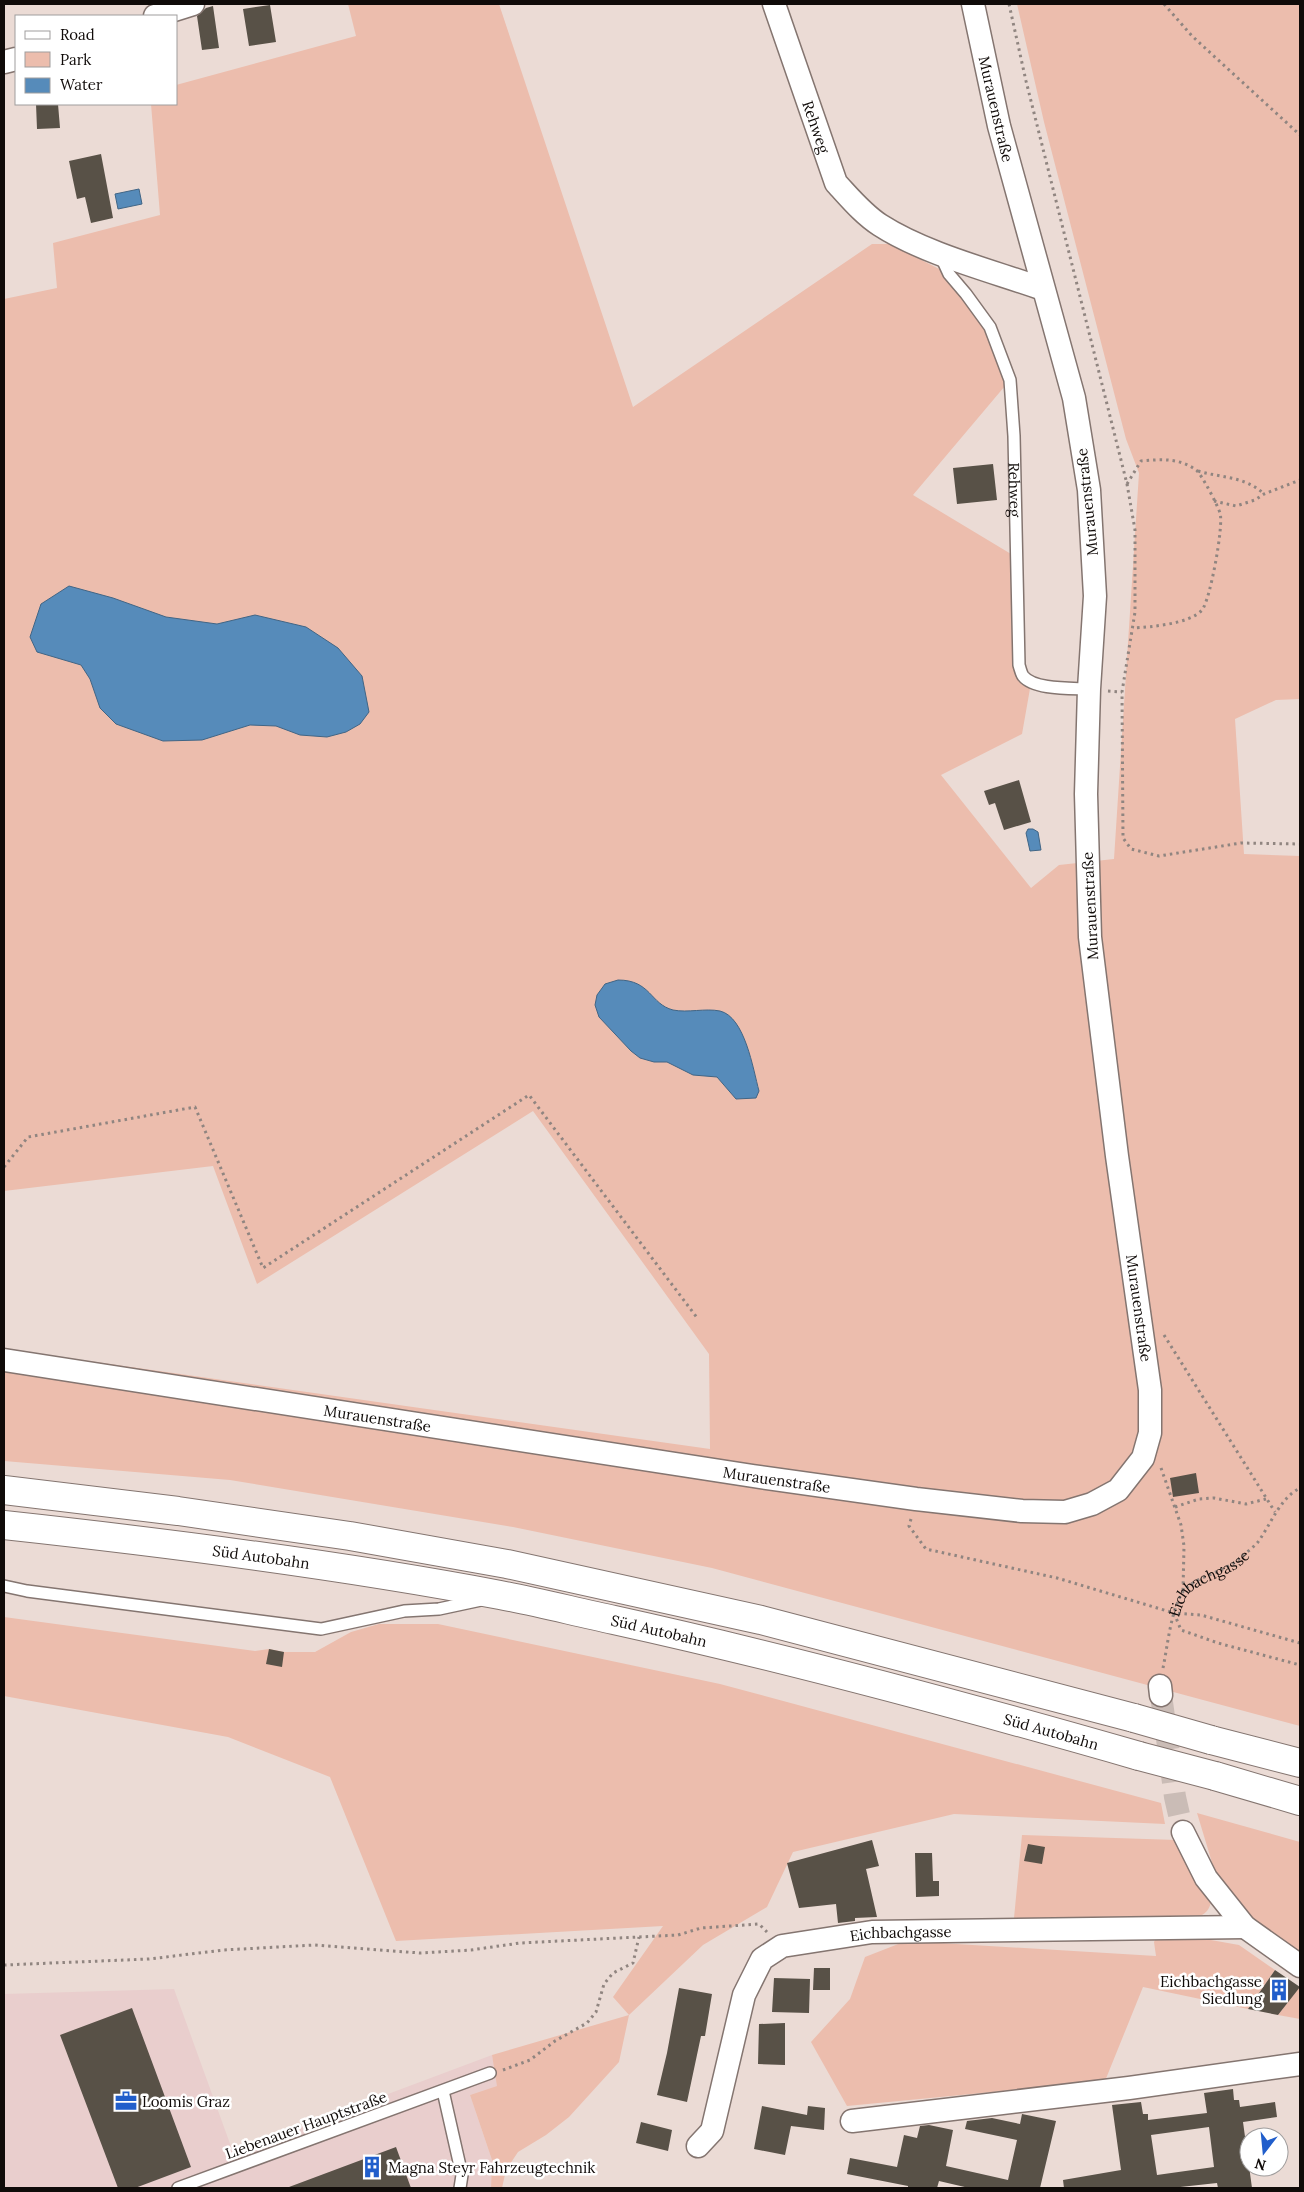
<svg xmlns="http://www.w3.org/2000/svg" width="1304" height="2192" viewBox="0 0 1304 2192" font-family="Lora,serif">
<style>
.commercial{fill:#e9cecd}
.green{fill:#ecbdad}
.water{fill:#568bba;stroke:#416585}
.building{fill:#585147;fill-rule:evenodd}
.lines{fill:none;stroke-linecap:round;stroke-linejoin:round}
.minor-tunnel{stroke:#cabcb6;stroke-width:22;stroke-dasharray:22 11;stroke-linecap:butt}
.service-casing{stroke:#847570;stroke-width:14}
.minor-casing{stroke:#847570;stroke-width:25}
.motorway-casing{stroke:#847570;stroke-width:30}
.path{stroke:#908580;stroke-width:3;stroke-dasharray:2.5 4;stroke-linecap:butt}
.service{stroke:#fff;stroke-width:11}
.minor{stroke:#fff;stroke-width:22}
.motorway{stroke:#fff;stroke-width:28}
.motorway-bridge-casing{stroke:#847570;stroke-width:30;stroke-linecap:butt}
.motorway-bridge{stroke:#fff;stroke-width:28}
.labels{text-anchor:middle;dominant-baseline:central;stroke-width:5;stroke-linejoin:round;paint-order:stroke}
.street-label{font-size:15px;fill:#100b09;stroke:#fff}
.poi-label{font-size:15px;fill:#100b09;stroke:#fff;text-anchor:start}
</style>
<rect width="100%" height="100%" fill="#ebdbd5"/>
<path class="commercial" d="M174 1989 233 2152 492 2055 498 2086 470 2095 492 2160 491 2188H4V1994Z"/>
<path class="green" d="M348 4H499L633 407 872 244H890L949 274 990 327 1010 380 913 495 1016 557 1019 665 1031 683 1022 734 941 775 1031 888 1059 865 1114 859 1139 473 1126 439 1044 122 1017 4H1300V699L1276 700 1235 719 1244 854 1300 856V1726L712 1568 513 1527 230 1480 4 1461V1349L710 1449 709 1354 533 1111 257 1284 213 1166 4 1191V299L57 288 53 243 160 215 151 104H176V85L356 36Z
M4 1617 255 1651 269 1649 284 1652H315L351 1632 379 1624H438L720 1684 1161 1803 1165 1824 954 1814 793 1852 767 1907 703 1945 629 2015 619 2062 569 2117 546 2135 518 2152 506 2170 502 2188H491L492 2160 470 2095 497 2086 492 2055 629 2015 613 1997 663 1926 396 1941 330 1777 228 1737 4 1696Z
M1197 1813 1300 1842V1954L1243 1913 1217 1879Z
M1022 1835 1177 1840 1211 1901C1209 1915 1200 1916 1188 1920L1014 1918Z
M1157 1936 1194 1937 1239 1945 1275 1970 1248 2009 1143 1987 1105 2081 847 2106 811 2042 850 1999 865 1957 906 1941 1156 1956 1154 1942Z
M1300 1986V2019L1278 2015Z"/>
<path class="water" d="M139 189 142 204 118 209 115 194Z
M69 586 113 598 166 617 217 624 255 615 306 627 338 648 362 676 369 712 360 724 346 732 327 737 300 735 276 726 250 725 202 740 163 741 116 724 100 708 90 679 81 665 37 652 30 637 41 604Z
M1028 829H1033L1038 832 1041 850 1030 851 1026 833Z
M618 980C651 980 650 1004 673 1010 688 1013 705 1008 720 1011 745 1017 753 1069 759 1091L756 1098 736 1099 717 1077 693 1075 667 1062H654L640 1058 631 1051 599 1017 595 1005 597 995 605 984Z"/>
<path class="building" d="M270 5 276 42 249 46 243 9Z
M213 6 219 48 202 50 197 16 206 8Z
M36 104H58L60 128 37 129Z
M101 154 113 218 91 223 85 197 77 199 69 161Z
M993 464 997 500 957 504 953 468Z
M1019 780 1031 822 1004 830 995 803 989 805 984 791Z
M1196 1473 1199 1493 1173 1497 1170 1478Z
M269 1649 284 1652 282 1667 266 1664Z
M872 1840 879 1866 866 1869 877 1917 855 1918V1921L838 1923 836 1904 799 1908 787 1863Z
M1028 1844 1045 1847 1042 1864 1024 1861Z
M915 1853H932L933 1881H939V1896L916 1897Z
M814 1968H830V1990H813Z
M1275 1970 1300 1987 1278 2015 1248 2009Z
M774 1978 810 1979 809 2013 772 2012Z
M679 1988 712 1994 705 2036H701L687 2102 657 2095 667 2053Z
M132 2008 191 2167 135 2188H118L60 2035Z
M785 2023V2065L758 2064 759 2024Z
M1233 2089 1234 2100H1239L1240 2107 1275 2102 1277 2117 1243 2122 1252 2188H1218L1217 2183 1171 2188H1064L1063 2180 1121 2170 1112 2105 1141 2102 1143 2114H1148V2120L1207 2113 1204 2093ZM1209 2127 1214 2167 1157 2175 1151 2135Z
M762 2106 807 2115 808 2106 825 2108 824 2130 791 2126 785 2155 754 2149Z
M1022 2114 1056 2121 1040 2188H969L939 2181 937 2188H908V2186L847 2174 850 2158 897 2167 904 2135 917 2138 920 2126 929 2125 953 2130 946 2166 1008 2180 1017 2140 965 2129 967 2121 992 2118 1020 2124Z
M641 2122 672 2130 668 2151 636 2143Z
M396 2147 411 2188H289V2187Z"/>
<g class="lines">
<path class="minor-tunnel" d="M1161 1695 1175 1797 1183 1832"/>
<g class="service-casing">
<g id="service">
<path id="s2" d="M944 254 943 261 949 274 966 294 990 327 1010 380 1014 436 1019 665C1020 668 1021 673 1023 676 1034 690 1072 688 1089 689"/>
<path d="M4 1586 27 1591 321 1629 404 1611 439 1609 481 1600"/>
<path d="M443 2091 462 2175 460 2188"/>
<path d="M178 2188 490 2073"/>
</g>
</g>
<g class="minor-casing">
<g id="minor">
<path id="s3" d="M774 4 836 183C850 198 863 214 880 225 925 254 992 271 1043 289"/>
<path d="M155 16 193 4"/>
<path d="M4 62 16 59"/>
<path id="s4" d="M4 1360 753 1476 916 1499 1022 1511 1065 1512 1092 1504 1118 1490 1143 1458 1150 1433V1390L1117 1156 1090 937 1086 794 1089 689 1095 596 1089 490 1074 398 999 126 973 4"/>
<path d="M1160 1686 1161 1695"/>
<path d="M1183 1832 1206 1878 1245 1927 1300 1966"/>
<path d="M852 2121 1129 2088 1300 2064"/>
<path id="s5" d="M698 2146 712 2131 744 1995 762 1959 782 1946 872 1932 1245 1927"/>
</g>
</g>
<g class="motorway-casing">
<g id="motorway">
<path d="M4 1490 178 1511 350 1536 507 1564 761 1620 1134 1718"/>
<path id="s6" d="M4 1525C170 1543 336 1564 500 1595 538 1602 576 1612 614 1620 791 1659 965 1706 1139 1756"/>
<path d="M1211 1740 1300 1763"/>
<path d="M1215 1776 1300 1801"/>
</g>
</g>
<g class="path">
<path d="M1009 4 1026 81 1127 484 1135 530V612L1122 692 1123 838 1131 849 1159 856 1241 843 1300 844"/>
<path d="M1164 4 1192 36 1300 135"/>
<path d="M1198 471C1221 478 1245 476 1264 494"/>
<path d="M1127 484 1141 461C1161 459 1180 458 1196 470 1201 473 1218 506 1220 513 1224 525 1210 601 1202 610 1190 624 1150 627 1133 628"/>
<path d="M1214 501 1236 506 1255 500 1264 494 1300 480"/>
<path d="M1108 691 1122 692"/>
<path d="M4 1167 28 1137 195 1107 263 1268 529 1095 698 1319"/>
<path d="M1164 1335 1275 1512"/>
<path d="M1161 1468 1181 1525 1184 1546 1183 1591"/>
<path d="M1175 1507 1199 1499 1214 1498 1246 1504 1266 1499"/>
<path d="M911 1519 909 1526 926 1549 1057 1578 1174 1613"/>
<path d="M1300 1643 1201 1615 1174 1613 1181 1630 1218 1643 1300 1665"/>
<path id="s1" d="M1163 1668C1168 1644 1170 1615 1182 1593 1191 1578 1224 1572 1238 1560 1244 1554 1253 1548 1258 1542 1271 1524 1280 1498 1300 1488"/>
<path d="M4 1965 149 1959 224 1950 314 1945 420 1953 471 1950 520 1943 678 1935 701 1928 759 1924 767 1932"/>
<path d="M503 2070 530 2060 555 2041 587 2023 596 2012 604 1984 613 1973 633 1963 639 1937"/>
</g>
<use href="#service" class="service"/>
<use href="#minor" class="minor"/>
<use href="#motorway" class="motorway"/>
<g class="motorway-bridge-casing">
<path id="motorway-bridge" d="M1134 1718 1211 1740
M1139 1756 1215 1776"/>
</g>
<use href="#motorway-bridge" class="motorway-bridge"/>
</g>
<defs>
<g id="building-bare" transform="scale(1.725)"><path d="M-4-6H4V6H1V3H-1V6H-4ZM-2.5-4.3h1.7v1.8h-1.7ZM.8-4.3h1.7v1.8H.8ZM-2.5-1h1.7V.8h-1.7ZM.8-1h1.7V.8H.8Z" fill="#215ecb" stroke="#fff" stroke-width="2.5" paint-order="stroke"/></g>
<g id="office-bare" transform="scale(1.725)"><path d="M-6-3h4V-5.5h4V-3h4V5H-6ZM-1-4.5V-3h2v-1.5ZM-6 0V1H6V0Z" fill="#215ecb" stroke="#fff" stroke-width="2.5" paint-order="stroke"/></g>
</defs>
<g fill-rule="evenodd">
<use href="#building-bare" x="1279" y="1990"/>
<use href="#office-bare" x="126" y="2101"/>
<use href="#building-bare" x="372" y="2167"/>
</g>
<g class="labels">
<g class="street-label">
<text transform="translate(996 109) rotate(77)">Murauenstraße</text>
<text stroke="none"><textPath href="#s3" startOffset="130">Rehweg</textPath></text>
<text stroke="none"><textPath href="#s2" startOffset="255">Rehweg</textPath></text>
<text transform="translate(1087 502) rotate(-96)">Murauenstraße</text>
<text transform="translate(1090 906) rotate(-93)">Murauenstraße</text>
<text transform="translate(1139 1308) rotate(82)">Murauenstraße</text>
<text stroke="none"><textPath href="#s4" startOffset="378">Murauenstraße</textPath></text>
<text stroke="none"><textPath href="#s4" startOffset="782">Murauenstraße</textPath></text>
<text stroke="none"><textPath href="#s6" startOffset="259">Süd Autobahn</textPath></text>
<text stroke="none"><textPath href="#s1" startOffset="104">Eichbachgasse</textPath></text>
<text stroke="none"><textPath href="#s6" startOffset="664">Süd Autobahn</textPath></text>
<text stroke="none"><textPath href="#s6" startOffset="1069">Süd Autobahn</textPath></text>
<text stroke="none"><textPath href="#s5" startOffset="344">Eichbachgasse</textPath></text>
<text transform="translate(306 2125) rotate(-20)">Liebenauer Hauptstraße</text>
</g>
<g class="poi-label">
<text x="1262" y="1981" text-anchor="end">Eichbachgasse<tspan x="1262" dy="17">Siedlung</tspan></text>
<text x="142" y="2101">Loomis Graz</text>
<text x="388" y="2167">Magna Steyr Fahrzeugtechnik</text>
</g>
</g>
<rect width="1304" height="2192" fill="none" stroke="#100b09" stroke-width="10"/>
<rect x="15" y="15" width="162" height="90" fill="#ffffff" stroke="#9f9d9d"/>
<rect x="25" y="31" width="25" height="8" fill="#ffffff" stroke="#9f9d9d"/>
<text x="60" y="40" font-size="15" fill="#100b09">Road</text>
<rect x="25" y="52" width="25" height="15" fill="#ecbdad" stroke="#9f9d9d"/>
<text x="60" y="65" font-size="15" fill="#100b09">Park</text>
<rect x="25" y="78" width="25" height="15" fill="#568bba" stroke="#9f9d9d"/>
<text x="60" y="90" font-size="15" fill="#100b09">Water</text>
<g transform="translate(1264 2152) rotate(196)"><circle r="24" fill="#ffffff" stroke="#9f9d9d"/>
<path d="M0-4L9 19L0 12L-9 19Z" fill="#215ecb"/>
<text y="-8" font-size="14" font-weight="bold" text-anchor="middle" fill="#100b09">N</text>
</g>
</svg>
